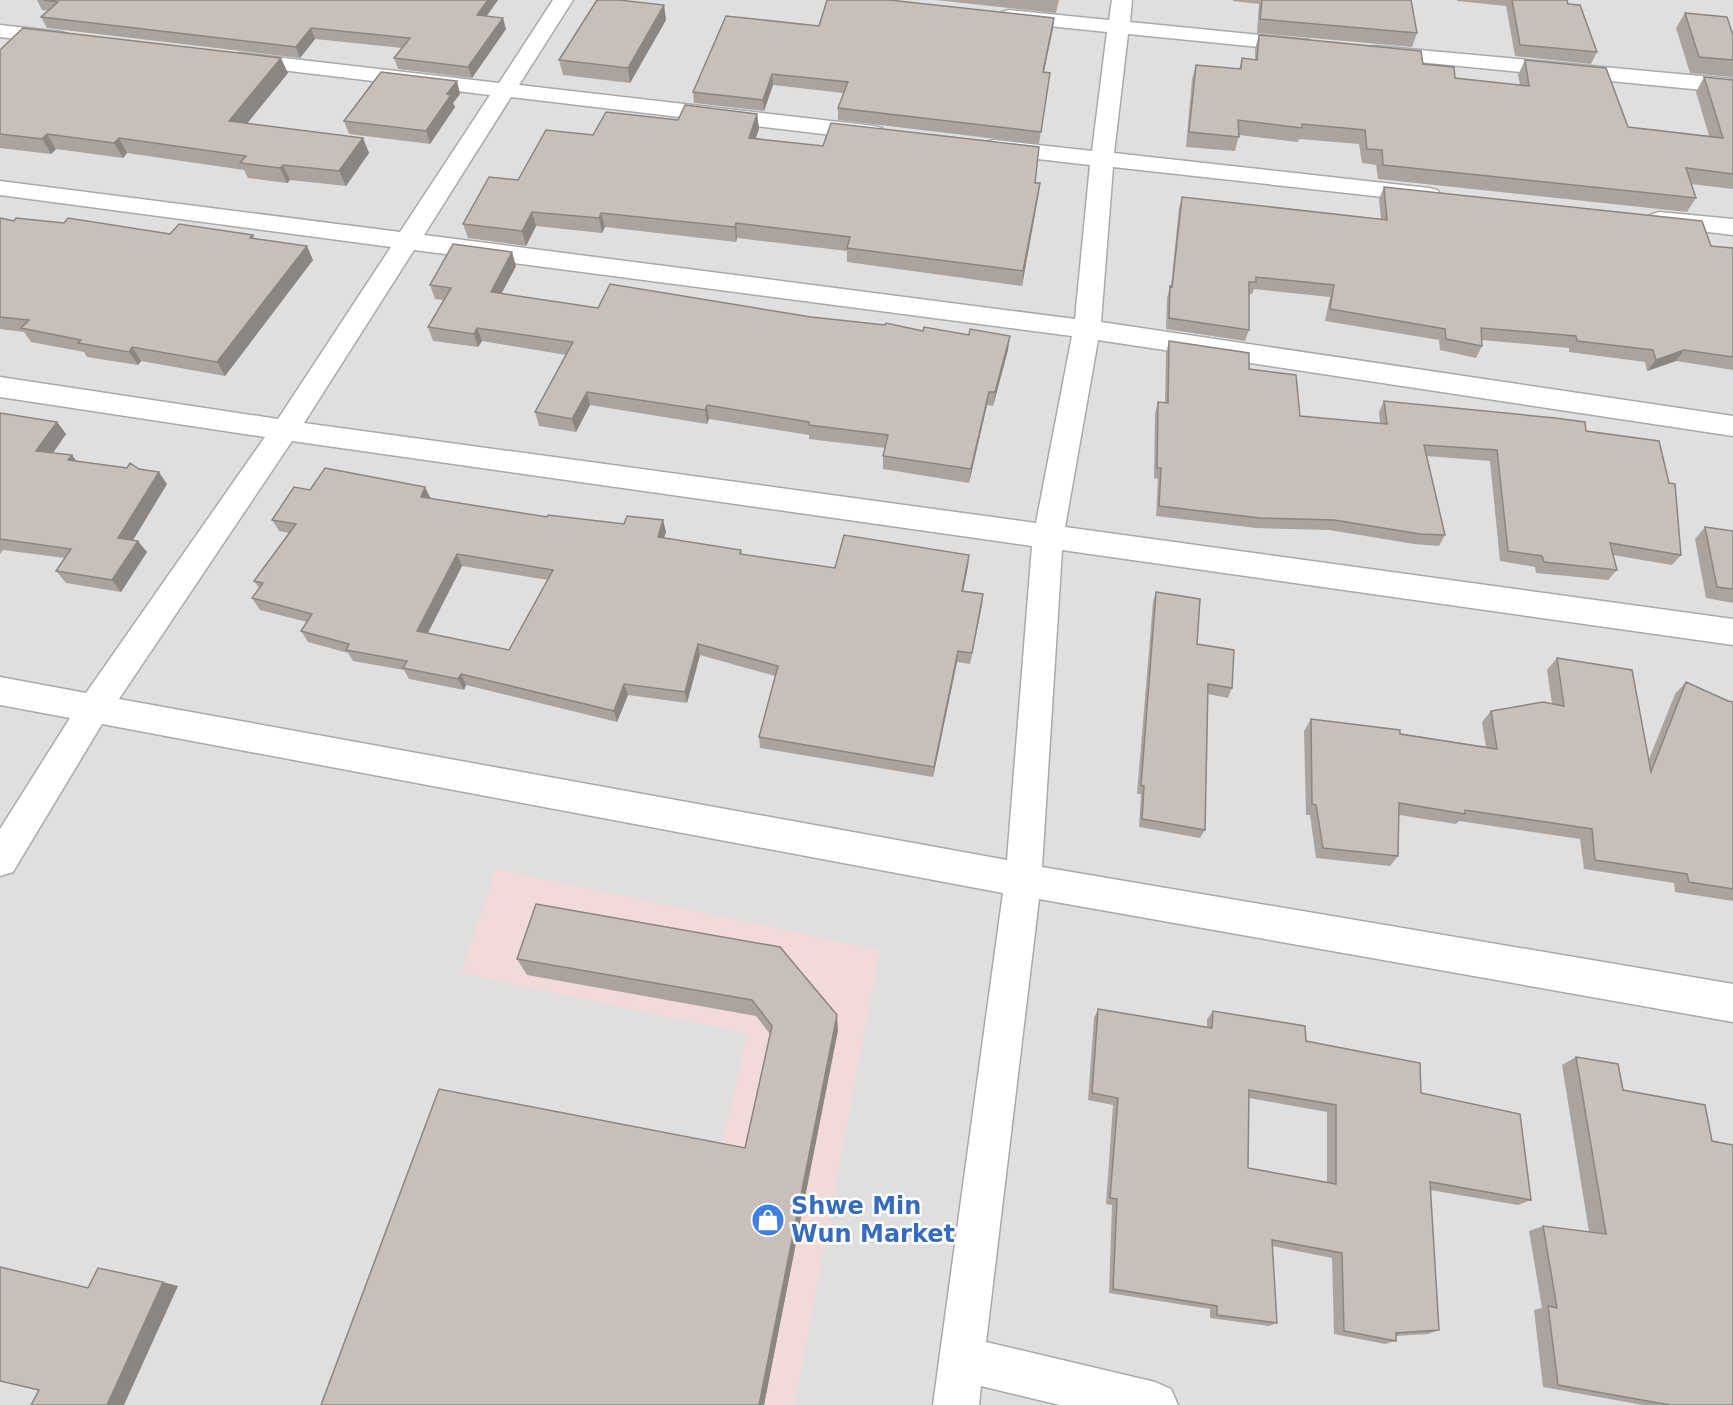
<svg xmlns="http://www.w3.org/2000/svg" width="1733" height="1405" viewBox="0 0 1733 1405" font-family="'DejaVu Sans',sans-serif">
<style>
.residential{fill:#e0dfdf}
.commercial{fill:#f2dad9}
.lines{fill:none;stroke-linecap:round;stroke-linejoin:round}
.minor-casing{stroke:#a9a9a9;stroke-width:3}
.minor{fill:#fff;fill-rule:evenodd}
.wall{fill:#aba49e;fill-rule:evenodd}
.shaded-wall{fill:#8b8681}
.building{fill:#c7bfb8;stroke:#8b8681;stroke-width:1.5;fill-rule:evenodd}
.labels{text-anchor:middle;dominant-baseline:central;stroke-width:5;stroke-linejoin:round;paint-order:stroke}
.near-shop-label{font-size:24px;font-weight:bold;fill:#366cbe;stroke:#fff;text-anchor:start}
</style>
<rect width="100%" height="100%" fill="#f2efe9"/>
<path class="residential" d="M0 0H1733V1405H0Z"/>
<path class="commercial" d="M496 869 880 950 795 1405H664L747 1034 461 973Z"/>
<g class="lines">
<g class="minor-casing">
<path id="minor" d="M553 0H573L519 85 874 126 882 128 885 133 882 138 874 140 511 97 424 235 1075 319 1090 165 994 154 986 152 982 147 986 142 994 140 1092 151 1107 32 1009 22 1002 20 999 16 1002 12 1009 10 1109 20 1112 0H1132L1130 22 1309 40 1312 45 1309 50 1301 51 1128 34 1114 153 1429 188 1437 190 1441 195 1437 200 1429 202 1113 167 1101 322 1733 416V436L1098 340 1065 527 1733 619V645L1062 550 1042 867 1733 984V1022L1039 899 986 1342 1155 1382 1171 1389 1178 1405H1060L981 1386 979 1405H933L1003 893 102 724 13 872 0 876V829L70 718 0 705V677L86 693 265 437 0 397V377L278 419 391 247 0 195V181L400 232 490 95 240 65 232 64 229 59 232 54 240 53 499 83ZM414 250 1072 336 1036 523 304 423ZM292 441 1032 546 1007 860 119 699Z
M0 25 61 32 68 34 72 38 68 42 61 44 0 37Z
M1376 46 1733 79V93L1368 57 1365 52 1368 47Z
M1659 212 1733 219V235L1650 225 1647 220 1650 215Z"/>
</g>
<use href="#minor" class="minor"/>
</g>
<path class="wall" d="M37 0H498L487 16 506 29 472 78 398 69 394 58 402 48 315 39 300 58 47 28 41 17 48 11 42 10Z
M936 0H1059L1056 13Z
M1233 0H1411L1417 33 1412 47 1257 33 1259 4 1233 1Z
M1457 0H1567L1568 4 1597 52 1591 64 1515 56 1506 6 1457 1Z
M664 5 666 20 630 83 563 75 559 60Z
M1685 13 1733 35V77L1690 73 1676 28Z
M1054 18 1044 72 1050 73 1039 144 838 120V108L843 93 773 85 764 111 694 103 693 92 819 26Z
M1259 35 1423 64 1455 78 1520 85 1518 75 1525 60 1628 127 1709 136 1696 92 1704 77 1733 80V189L1691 184 1696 198 1687 212 1378 179 1376 165 1362 163 1359 144 1299 139 1298 142 1239 135 1235 151 1186 147 1192 79 1196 65 1239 69 1242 58 1255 60V49Z
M0 50 288 73 247 123 363 138 369 153 346 186 290 180 287 183 248 178 244 170 127 153 123 158 56 149 51 154 0 148Z
M457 81 460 94 453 103 455 107 430 144 349 134 344 121Z
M757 114 759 129 755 138 1040 183 1022 286 847 262V251L737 238 736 242 605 227 602 233 536 226 526 246 468 238 463 224 518 180 593 135 678 120Z
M1384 187 1711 246 1733 248V370L1676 361 1647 371 1645 362 1569 352V348L1482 340V346L1476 358 1440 350 1439 340 1325 321 1330 297 1254 289 1252 294H1249V330L1245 341 1166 329 1167 298 1170 286H1171L1179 208 1182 197 1381 219 1379 199Z
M0 218 14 221 170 234 253 235 255 239 313 260 225 376 141 361 138 365 87 357 84 352 31 342 24 332 0 329Z
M516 266 501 294 598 308 1008 350 993 406 987 405 969 483 883 469V456L885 448 809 439V435L709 419 707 424 590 405 576 432 539 426 535 412 566 355 482 341 478 347 433 341 428 327 444 300 435 299 430 285Z
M1169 341 1249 369 1300 416 1380 423 1379 412 1384 401 1586 431 1681 555 1672 565 1613 555 1617 570 1608 580 1536 573 1535 567 1500 561 1490 461 1427 456 1445 535 1439 546 1414 544 1329 530 1256 528 1156 516 1158 479 1154 478 1155 413 1158 402 1165 403 1166 353Z
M0 413 57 422 66 434 53 453 77 461 139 469 167 484 133 540 147 552 121 592 66 583 56 571 65 558 3 550 0 554Z
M425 487 430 498 547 517 624 524 663 520 666 532 664 538 741 550 742 554 835 568 969 555 963 591 982 605 970 664 957 662 933 777 760 748 759 737 775 676 700 655 687 703 628 695 617 722 466 685 464 690 409 679 404 670 353 661 348 653 308 642 301 631 307 622 260 610 252 598 259 588 254 581 289 533 279 531 272 520ZM462 566 548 580 509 650 428 633Z
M1705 527 1733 531V603L1706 598 1695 539Z
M1156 592 1232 688 1228 698 1208 694 1205 830 1200 838 1139 827 1141 794H1137L1153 602Z
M1557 658 1649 759 1675 694 1686 682 1728 701 1733 702V901L1675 892 1674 883 1584 869 1580 839 1459 821 1456 824 1399 815 1398 856 1390 866 1316 858 1310 815H1306L1304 731 1311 719 1486 747 1482 722 1491 711 1552 704 1547 670Z
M780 947 838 1030 764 1405H321L745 1148 770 1034 756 1016 527 975 517 959Z
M1098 1009 1207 1027V1019L1213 1011 1306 1041 1421 1093 1531 1200 1518 1205 1430 1190 1439 1330 1428 1334 1396 1336V1341L1385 1344 1334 1334 1332 1258 1272 1246 1277 1323 1269 1326 1210 1318V1309L1109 1293 1112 1205 1106 1204 1113 1105 1088 1100 1094 1018ZM1249 1098 1327 1112V1182L1248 1168Z
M1576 1057 1623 1090 1733 1405H1643L1543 1387 1534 1310 1542 1308 1529 1231 1543 1226 1589 1232 1562 1065Z"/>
<path class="shaded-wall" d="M488 0H498L479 26 477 15Z
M664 5 666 20 630 83 628 68Z
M503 18 506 29 472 78 468 67Z
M1054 18 1053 29 1041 84 1043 72Z
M311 28 315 39 300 58 296 47Z
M281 58 288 73 237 136 229 121Z
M772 74 773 85 764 111 763 100Z
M457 81 460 94 453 103 455 107 430 144 426 131 447 94Z
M757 114 759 129 751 152 749 138Z
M47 134 56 149 51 154 42 139Z
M119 138 127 153 123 158 114 143Z
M363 138 369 153 346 186 339 171Z
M283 165 290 180 287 183 280 168Z
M1040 183 1038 198 1022 286 1023 271Z
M532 212 536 226 526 246 522 231Z
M601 213 605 227 602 233 599 218Z
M736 223 737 238 736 242 735 227Z
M307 246 313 260 225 376 217 362Z
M512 252 516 266 495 306 491 292Z
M477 328 482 341 478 347 474 334Z
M1010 336 1008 350 993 406 995 392Z
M132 347 141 361 138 365 129 352Z
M1684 350 1676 361 1647 371 1656 360Z
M587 392 590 405 576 432 572 419Z
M989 392 987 405 969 483 971 469Z
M707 405 709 419 707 424 705 410Z
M57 422 66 434 46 463 36 451Z
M72 455 81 467 68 460Z
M159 472 167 484 127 550 118 538Z
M425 487 431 499 421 497Z
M663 520 666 532 660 548 658 537Z
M138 541 147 552 121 592 112 580Z
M457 554 462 566 423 642 417 631Z
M969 555 968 567 961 602 962 591Z
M983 594 982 605 970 664 972 653Z
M698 644 700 655 687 703 685 692Z
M958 651 957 662 933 777 934 767Z
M461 674 466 685 464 690 458 679Z
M624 684 628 695 617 722 614 711Z
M837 1015 838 1030 764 1405H759Z
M163 1282 178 1286 124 1405H107Z"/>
<path class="building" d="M44 0H488L477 15 503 18 468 67 394 58 410 38 311 28 296 47 41 17 58 2Z
M597 0H619L664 5 628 68 559 60Z
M827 0H889L1054 18 1043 72 1050 73 1041 132 838 108 848 82 772 74 763 100 693 92 726 16 819 26Z
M1262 0H1411L1417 33 1260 19Z
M1512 0H1567L1568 4 1580 5 1597 52 1520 45Z
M1685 13 1727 17 1733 35V60L1699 57Z
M23 28 281 58 229 121 363 138 339 171 283 165 280 168 240 163 246 156 119 138 114 143 47 134 42 139 0 134V50Z
M1259 35 1421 51 1423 64 1454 67 1455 78 1529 86 1525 60 1606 68 1628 127 1723 138 1704 77 1733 80V174L1686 168 1696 198 1383 165 1382 150 1367 149 1365 130 1302 124V128L1238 120 1239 137 1189 132 1196 65 1241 69 1242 58 1257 60Z
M381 72 457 81 447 94 451 95 426 131 344 121Z
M685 105 757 114 749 138 823 146 831 123 1039 147 1035 183H1040L1023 271 847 248 850 237 736 223 735 227 601 213 599 218 532 212 522 231 463 224 489 177 518 180 546 130 593 135 606 112 678 120Z
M1384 187 1702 221 1711 246 1733 248V357L1684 350 1656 360 1653 350 1577 341 1576 336 1481 328 1482 346 1446 339 1445 329 1330 309 1334 285 1256 277V282H1249V330L1169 318 1170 286 1172 287 1182 197 1387 220Z
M0 218 14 221 16 218 64 223 68 218 170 234 179 224 253 235 250 238 307 246 217 362 132 347 129 352 78 343 81 340 21 328 29 320 0 317Z
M453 244 512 252 491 292 598 308 610 284 811 317 885 325 886 323 923 331 924 327 969 335 970 329 1010 336 995 392H989L971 469 883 456 888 435 809 425V422L707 405 705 410 587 392 572 419 535 412 573 342 477 328 474 334 428 327 451 288 430 285Z
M1169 341 1249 353V369L1296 375 1300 416 1387 424 1384 401 1555 418 1585 422 1586 431 1659 441 1669 483 1675 484 1681 555 1610 543 1617 570 1544 562 1542 556 1508 551 1497 450 1424 445 1445 535 1420 534 1334 520 1260 518 1159 506 1161 468H1157L1158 402 1168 403Z
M0 413 57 422 36 451 72 455 68 460 127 468 130 463 139 469 159 472 118 538 138 541 112 580 56 571 71 549 0 539Z
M325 468 425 487 421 497 547 517 548 515 624 524 627 516 663 520 658 537 741 550 740 554 835 568 844 535 969 555 962 591 983 594 972 653 958 651 934 767 759 737 778 666 698 644 685 692 624 684 614 711 461 674 458 679 403 668 407 661 346 650 349 644 301 631 312 614 252 598 263 583 254 581 296 524 272 520 294 487 310 490ZM457 554 553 570 509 650 417 631Z
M1705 527 1733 531V589L1717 587Z
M1156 592 1200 599 1197 644 1234 650 1232 688 1208 684 1205 830 1142 819 1144 786 1141 785Z
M1557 658 1632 670 1651 772 1686 682 1728 701 1733 702V889L1689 882 1687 874 1595 860 1592 829 1465 810V814L1399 803 1398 856 1323 848 1316 805 1312 804 1311 719 1400 730V734L1497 749 1491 711 1543 702 1564 706Z
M536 904 780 947 837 1015 759 1405H321L439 1089 745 1148 772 1026 752 1000 517 959Z
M1098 1009 1212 1028 1213 1011 1305 1026 1306 1041 1420 1063 1421 1093 1520 1114 1531 1200 1430 1182 1439 1330 1396 1333V1341L1344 1331 1342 1253 1272 1240 1277 1323 1217 1315V1306L1113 1289 1117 1199 1110 1198 1118 1098 1092 1093ZM1249 1090 1336 1105V1184L1248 1168Z
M1576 1057 1618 1064 1623 1090 1705 1105 1712 1141 1733 1145V1405H1670L1558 1385 1548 1306 1557 1308 1543 1226 1606 1234Z
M0 1267 88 1288 98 1268 163 1282 107 1405H31L39 1390 0 1381Z"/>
<defs>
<g id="shop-disc" transform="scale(1.725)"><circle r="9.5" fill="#3f7fe0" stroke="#fff"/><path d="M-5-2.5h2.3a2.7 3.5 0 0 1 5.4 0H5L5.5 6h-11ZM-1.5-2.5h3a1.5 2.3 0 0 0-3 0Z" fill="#fff"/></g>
</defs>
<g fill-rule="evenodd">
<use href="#shop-disc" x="768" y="1220"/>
</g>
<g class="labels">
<g class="near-shop-label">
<text x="791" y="1206">Shwe Min<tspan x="791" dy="28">Wun Market</tspan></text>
</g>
</g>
</svg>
